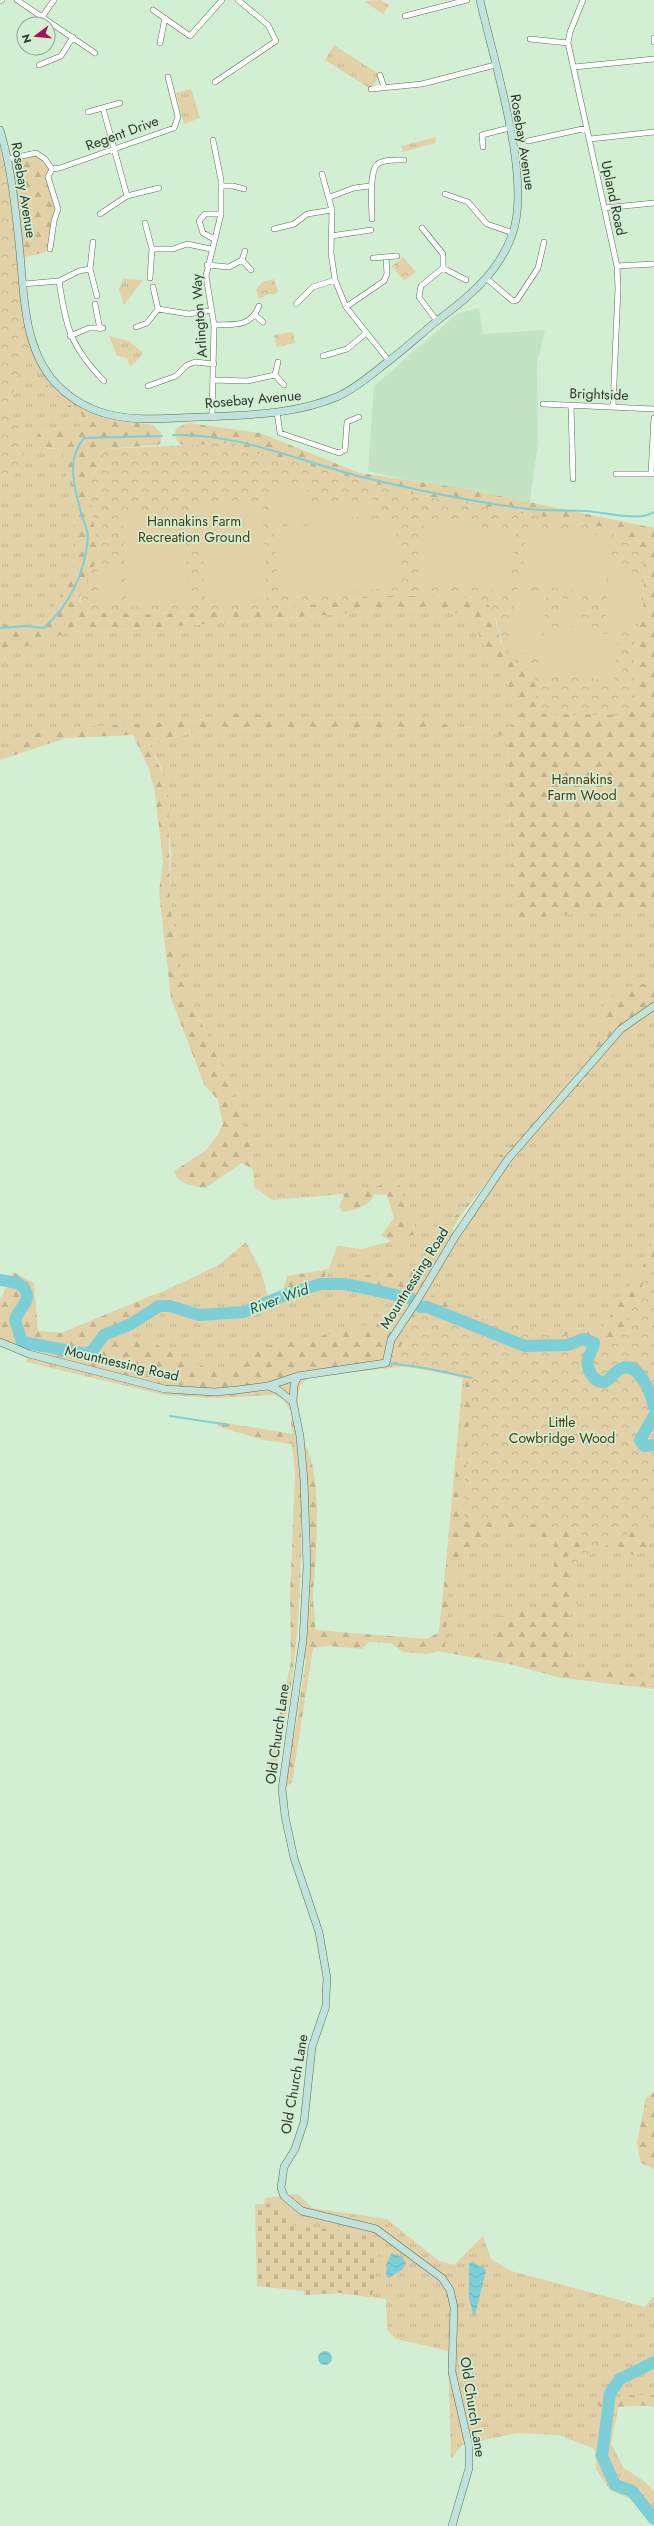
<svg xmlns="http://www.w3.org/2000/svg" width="654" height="2526" viewBox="0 0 654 2526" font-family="Jost,sans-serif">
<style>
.built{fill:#c3e4c3}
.grass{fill:url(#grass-tufts);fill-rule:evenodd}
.forest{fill:url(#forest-firs);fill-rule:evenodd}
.cemetery{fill:url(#cemetery-stones)}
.park{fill:url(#park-crowns)}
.garden{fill:#e2d0a6}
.water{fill:url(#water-waves)}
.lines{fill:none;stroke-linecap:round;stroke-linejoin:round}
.stream{stroke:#7dcfd7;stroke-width:2}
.river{stroke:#7dcfd7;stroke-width:12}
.street-casing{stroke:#587058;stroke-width:6}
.secondary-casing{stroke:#587058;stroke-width:8}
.street{stroke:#fff;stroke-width:5}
.secondary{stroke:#c1e2da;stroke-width:7}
.labels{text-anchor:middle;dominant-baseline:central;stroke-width:3.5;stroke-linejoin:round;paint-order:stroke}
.street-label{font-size:14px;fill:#2d382e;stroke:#d2eed3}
.park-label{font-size:14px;fill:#4c3b0b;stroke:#d2eed3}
.water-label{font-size:15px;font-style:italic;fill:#0e575c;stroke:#d2eed3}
</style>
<defs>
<pattern id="grass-tufts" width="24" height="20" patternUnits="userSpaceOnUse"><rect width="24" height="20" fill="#e2d0a6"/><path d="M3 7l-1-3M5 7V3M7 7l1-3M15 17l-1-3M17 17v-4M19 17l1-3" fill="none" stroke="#c2b38f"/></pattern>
<pattern id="forest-firs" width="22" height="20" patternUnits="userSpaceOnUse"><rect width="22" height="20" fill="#e2d0a6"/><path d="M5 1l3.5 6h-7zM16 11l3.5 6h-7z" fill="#c2b38f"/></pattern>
<pattern id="cemetery-stones" width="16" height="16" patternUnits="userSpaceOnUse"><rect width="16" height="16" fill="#e2d0a6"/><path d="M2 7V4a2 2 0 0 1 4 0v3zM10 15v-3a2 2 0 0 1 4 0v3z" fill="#c2b38f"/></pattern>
<pattern id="park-crowns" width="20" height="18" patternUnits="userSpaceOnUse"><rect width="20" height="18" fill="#e2d0a6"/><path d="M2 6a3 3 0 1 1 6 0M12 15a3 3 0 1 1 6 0" fill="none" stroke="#c2b38f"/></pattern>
<pattern id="water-waves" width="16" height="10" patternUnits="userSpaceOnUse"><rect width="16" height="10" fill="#7dcfd7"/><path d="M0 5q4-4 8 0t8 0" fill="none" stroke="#6cb2b9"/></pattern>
</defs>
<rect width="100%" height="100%" fill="#d2eed3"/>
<path class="built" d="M479 308 483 334 545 330 537 364 538 442 529 507 368 471 374 386 451 319 459 313Z"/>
<path class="grass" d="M381 0 389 5 383 14 364 1Z
M334 45 380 75 371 89 325 60Z
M191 89 200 118 184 124 176 93Z
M436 137 435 143 403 152 401 146Z
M123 279 143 280 124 305 119 290Z
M109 336 129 341 143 353 133 365 130 366 127 358 117 356Z
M34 355C47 378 60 394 82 409L81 426 65 431 55 428 51 431 40 432 45 448 64 450 66 474 72 489 77 555 71 574 51 614 42 625 19 627 0 623V480L15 476 24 443 10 407 18 373 14 356Z
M405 609 467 614 523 711 509 730 460 727 415 718 276 717 238 713 200 720 67 728 41 731 11 747 0 749V661L15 649 40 643 68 632 138 629Z
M293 727 361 733 399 728 429 731 475 729 503 736 508 742 514 920 639 907 654 910V983L637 984 599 1017 602 1026 595 1048 584 1064 521 1136 498 1157 477 1191 461 1211 446 1224 459 1235 517 1154 552 1113 584 1081 608 1048 629 1026 654 1010V1238L642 1268 602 1328 553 1329 617 1331 654 1251V1689L558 1677 510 1664 438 1651 463 1377 408 1366 310 1377C298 1385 296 1395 299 1409L290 1410 283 1399 275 1395 216 1398 165 1395 26 1362 38 1331 73 1334 219 1265 246 1242 261 1271 268 1297 283 1290 285 1294 325 1280 337 1246 362 1249 417 1234 414 1222 407 1215 398 1180C385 1180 375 1188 362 1191 332 1196 302 1197 272 1200L260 1191 248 1135 243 1128 234 1095 184 984 176 947 170 900 171 851 162 769 150 745 194 732ZM429 1294 491 1322 436 1315Z
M298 2194 312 2208 387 2219 439 2261 454 2265 483 2236 491 2259 511 2271 645 2307 654 2296V2407L643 2404H619L611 2444 624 2468 644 2481 654 2492V2521L635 2501 610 2490 596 2469 595 2449 559 2435 517 2433 462 2445 451 2459 448 2351 396 2339 387 2330 386 2299 339 2293 305 2295 304 2291 257 2286 265 2198Z"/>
<path class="forest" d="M0 147 9 192 22 304 34 355H31C36 380 60 401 81 412L82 409C106 420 128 421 153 425L161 433V443L158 445 103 449 101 465C99 468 94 470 93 473 83 493 100 528 98 550 97 569 83 583 79 602L90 612 154 614 271 609 395 595 478 598 489 603 494 611 500 641 507 652 535 675 635 692 634 646 643 611 644 559 631 544 619 541 609 528 411 494 270 455 244 452 237 447 236 443 184 446C176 442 174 436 176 428L189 423 260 433 360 473 466 489 654 528V910L639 907 514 920 508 743 503 736 475 729 429 731 399 728 361 733 293 727 194 732 150 745 168 786 170 900 176 947 184 984 234 1095 243 1128 248 1135 260 1191 254 1187 253 1169 242 1163 205 1188C193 1186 177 1184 174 1171L206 1150 218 1135 223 1124 218 1100 204 1084 171 998 159 892 163 862 155 793 149 769 133 735 66 738 0 760V749L11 747 41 731 67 728 200 720 238 713 276 717 415 718 460 727 509 730 523 711 467 614 405 609 138 629 68 632 40 643 15 649 0 661V623L19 627 42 625 51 614 71 574 77 555 72 489 66 474 64 450 37 446 35 439 40 432 51 431 55 428 65 431 80 426 82 414C56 405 38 380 29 355L14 356 18 373 10 407 24 443V460L15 476 0 480Z
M36 153 52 169 45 179 54 201 55 209 46 252 21 258 8 159Z
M654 983V1010L629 1026 619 1037 559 1110 552 1113C517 1149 479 1186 452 1229L446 1224 461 1211 477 1191 498 1157 521 1136 584 1064 595 1048 602 1026 599 1017 606 1001 621 990 637 984Z
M388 1180H398L407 1215 414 1222 417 1234 391 1241 381 1235 394 1218 387 1195 374 1194C370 1207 355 1210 342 1212L339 1206 344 1196 342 1194 378 1186Z
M439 1236 446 1240 427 1271 423 1291 491 1322 531 1330 602 1328 642 1268 654 1238V1260L616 1344V1355L421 1307 392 1364 237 1390 165 1389 0 1342V1300L13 1272 34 1283 38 1331 61 1333 158 1293 163 1298 160 1317C140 1323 134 1315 121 1337L152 1342 185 1360 219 1372 268 1346 345 1331 410 1312 417 1302 411 1299 354 1286 360 1284 363 1275C399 1274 422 1272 439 1236Z
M329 1269 321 1284 285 1295 283 1290 287 1276Z
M466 1378 472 1381 463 1509 466 1522H524L583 1533 582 1552 569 1549C574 1582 565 1588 598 1603H570L571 1667 653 1675V1669L654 1686H631L558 1677 510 1664 438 1651 427 1654 403 1652 391 1643 369 1642 362 1649 330 1646 313 1648 292 1782 287 1786V1763L295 1730 306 1660 301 1650 307 1567 300 1436C326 1469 315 1556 313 1596 313 1607 316 1618 315 1630L427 1639 439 1632ZM489 1529 533 1533 555 1541 554 1568 551 1572 552 1602 503 1615 495 1621V1652L484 1651 476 1654 445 1648 449 1587 457 1559Z
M293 1415C301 1448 301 1483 301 1518 302 1603 295 1688 275 1771L271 1772 268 1769 291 1662 290 1597 295 1474 292 1444 263 1440 217 1426 220 1422 293 1434 291 1422Z
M635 1530 643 1534 650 1541 646 1549 635 1555 619 1552 617 1539Z
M654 2092V2169L641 2163 637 2143 646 2098Z
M629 2395H654V2407C640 2404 617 2408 600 2407L595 2401 597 2398 614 2401Z"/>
<path class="cemetery" d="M260 2204 276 2205 297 2227 332 2229 380 2239 372 2296 369 2297 339 2293 305 2295 304 2291 257 2286 255 2205Z"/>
<path class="park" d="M0 147 9 192 22 304 34 355 14 357 18 373 10 407 24 443V460L15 476 0 480Z
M403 257 416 272 404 281 392 266Z
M274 279 278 291 274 295 268 294 259 299 256 290 262 282Z
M293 332 295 343 277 347 274 335Z
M236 443 237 447 243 452 270 455 411 494 609 528 619 541 631 544 640 551 644 559 643 611 634 646 635 692 626 715 536 714 535 675C525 668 512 661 506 651 493 630 504 611 478 598L395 595 271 609 154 614 90 612 82 610C75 590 95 573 98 553 99 543 95 535 94 526 92 510 89 492 90 477L101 465 103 449Z
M654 1260V1518L571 1566 567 1560 569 1549 582 1555V1533L524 1522H466L463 1509 472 1381 452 1375 392 1364 421 1307 616 1344Z"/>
<path class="garden" d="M307 483 308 503 377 499 378 516 270 522 268 485Z
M262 502 267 599 205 602 200 505Z
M184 510 189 604 127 607 122 513Z
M424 520 516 531 509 592 417 581Z
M396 521 400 588 278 594 275 527Z
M526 527 611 536 605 593 521 585Z
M97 567H120L121 603H98Z
M610 569 642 573 635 631 604 628Z
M516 589 547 593 540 655 509 652Z
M559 598 583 601 580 627 556 624Z
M545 627 618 635 614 681 540 673Z"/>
<path class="water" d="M392 2253 402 2257 406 2263 403 2269 389 2278 386 2275 387 2262Z
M472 2261 479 2266H483L486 2271 475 2315 473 2314 469 2298V2264Z
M318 2358a7 7 0 1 1 14 0a7 7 0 1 1-14 0Z"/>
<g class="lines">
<path class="stream" d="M173 435C238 433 299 461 362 477 416 490 472 502 528 509 547 511 567 510 586 511 604 512 639 522 654 512
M0 628 25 626 44 628C70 604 85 573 88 537 88 531 84 522 82 516 75 490 65 460 84 438L162 436
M388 1363 425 1368 472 1378
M170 1416 229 1425"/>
<path class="river" d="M0 1280 18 1283C38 1298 20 1305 15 1320L22 1342 87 1354 93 1350 104 1335 131 1324 159 1306H170L199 1315 244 1312 287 1294 321 1284H345L379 1291 411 1299 421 1307H427L525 1346 568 1345 583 1339 594 1343C593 1349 590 1353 588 1359 586 1370 594 1383 605 1382 611 1379 614 1372 620 1369 639 1359 651 1394 654 1407
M654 1416 640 1440 644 1446 654 1445
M654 2362 620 2379 610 2393 602 2456 615 2485 632 2491 654 2519"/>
<g class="street-casing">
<path id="street" d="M17 0 95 53
M583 0 570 32 568 43 617 266 618 288 613 406
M0 1 2 0
M153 10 190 36 222 0
M405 16 467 0
M42 17 54 0
M654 38V42
M530 39 568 43
M160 43 165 18
M39 65 61 56 73 37
M574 67 654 59
M380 75 384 87
M215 82 276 41 268 25 238 0
M371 89 422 84 495 65
M103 108 127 196
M88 112 120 103
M590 139 654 132
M528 141 587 128
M483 147 482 135 509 128
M8 159 36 153 45 159 52 169 60 168 174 128 178 117 168 77
M322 174 332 210 331 253 335 280 346 307 389 361
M221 186H233L244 189
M445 194 468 202 487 224 513 233
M330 197 354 188 370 186
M604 208 654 203
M100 214 127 196 159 188
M372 219C372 207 368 169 379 163 386 159 397 160 404 160
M145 223 152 249 150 278
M422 228 443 254V268
M274 229 294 224 307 214 332 210
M331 236 371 230
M214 239 203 233 199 221 205 214H221
M93 242 90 269 97 296
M50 249 54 221 58 209 48 177 52 169
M152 249H173L187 244 211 249
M373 258 397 256
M242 260 251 270
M207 265 229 267 242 260 245 251
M617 266 654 264
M486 278 513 301 517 300 538 268 544 242
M59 281C66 327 70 346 104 381
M23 284 59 281 79 271 90 269
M153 287 158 309
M95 304 100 329
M296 304 313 287 335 280
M346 307 384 281 387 274 386 258
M255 315 263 322
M437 321 419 297 421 286 443 268 466 280
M214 325C235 324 250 328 259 306
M136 327 147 323 158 309 189 314 212 310
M70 336 89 328H103
M323 356 347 349 365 334
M275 375 284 385
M213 380 247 381 275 375 278 362
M148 386 176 376 187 365 195 362 214 364
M543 404 654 409
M571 405 573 479
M277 412 280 433 339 453 345 450 347 422 359 417
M212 416 214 325 206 276 221 214V180L213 140
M616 474H653
M651 474 654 418"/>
</g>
<g class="secondary-casing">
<path id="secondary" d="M0 130C11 166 15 205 19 243 24 288 22 341 51 378 66 396 85 408 107 414 137 422 170 418 201 417 247 415 295 415 339 396 358 387 373 373 390 360 407 347 422 333 438 320 469 297 499 272 512 235 533 180 493 59 480 0
M0 1342 29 1354 165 1389 215 1392 237 1390 268 1386 298 1376 386 1363 391 1340 418 1299 455 1237 508 1159 621 1029 654 1006
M298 1376 294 1385 293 1402 300 1436 304 1481 307 1567 303 1640 282 1789 285 1816 294 1858 319 1932 327 1978 326 1995V2006L312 2047 304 2122 295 2149 284 2167 281 2188 284 2196 302 2211 376 2229 442 2278 450 2290 454 2307 452 2372 469 2446V2468L452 2526
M268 1386 278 1390 293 1402"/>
</g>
<use href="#street" class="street"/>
<use href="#secondary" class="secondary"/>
</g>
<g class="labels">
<g class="street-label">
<text transform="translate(122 133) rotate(-20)">Regent Drive</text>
<text transform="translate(523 142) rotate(81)">Rosebay Avenue</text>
<text transform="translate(24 190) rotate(81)">Rosebay Avenue</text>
<text transform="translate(614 198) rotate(78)">Upland Road</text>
<text transform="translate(199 316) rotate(-94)">Arlington Way</text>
<text transform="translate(599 394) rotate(2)">Brightside</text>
<text transform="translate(253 399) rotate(-5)">Rosebay Avenue</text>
<text transform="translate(414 1278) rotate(-58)">Mountnessing Road</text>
<text transform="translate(122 1363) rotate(13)">Mountnessing Road</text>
<text transform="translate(277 1734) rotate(-82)">Old Church Lane</text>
<text transform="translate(294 2084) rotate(-80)">Old Church Lane</text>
<text transform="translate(473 2407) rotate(81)">Old Church Lane</text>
</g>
<g class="park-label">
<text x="194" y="521">Hannakins Farm<tspan x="194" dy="16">Recreation Ground</tspan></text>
<text x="582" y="779">Hannakins<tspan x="582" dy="16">Farm Wood</tspan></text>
<text x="562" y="1422">Little<tspan x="562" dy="16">Cowbridge Wood</tspan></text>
</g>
<g class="water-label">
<text transform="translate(279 1299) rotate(-20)">River Wid</text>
</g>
</g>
<g transform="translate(36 36) rotate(254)"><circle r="19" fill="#d2eed3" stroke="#90a591"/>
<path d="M0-3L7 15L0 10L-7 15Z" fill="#a41355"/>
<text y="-6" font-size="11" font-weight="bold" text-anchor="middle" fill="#2d382e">N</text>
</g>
</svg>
